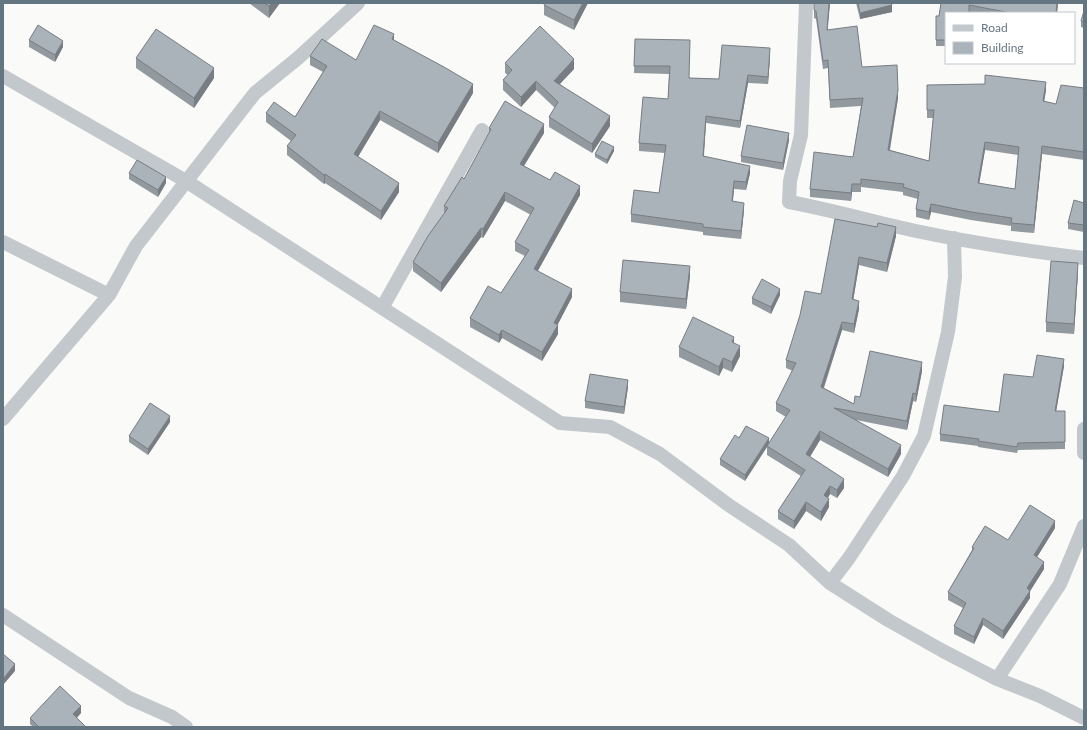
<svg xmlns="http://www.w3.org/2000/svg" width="1087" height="730" viewBox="0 0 1087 730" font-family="Lato,sans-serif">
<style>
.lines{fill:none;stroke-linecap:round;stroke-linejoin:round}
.street{stroke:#c3c8cc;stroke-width:14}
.wall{fill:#929a9f;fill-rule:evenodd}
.shaded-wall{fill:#777d82}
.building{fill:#aab3b9;stroke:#777d82;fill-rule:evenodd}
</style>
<rect width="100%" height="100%" fill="#fafaf8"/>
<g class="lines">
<path class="street" d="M806 3 801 135 790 181 789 202C832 210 874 222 916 231 972 243 1028 251 1084 258
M3 76 186 181 560 423 610 427 660 454 730 506 789 545 830 583 888 620 943 651 997 679 1040 696 1084 718
M3 242 109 295
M382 308 482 130
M3 419 109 295 136 246 255 93 298 58 358 3
M1084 429V453
M830 583 849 558 903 476 924 436 948 332 955 277 954 238
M3 615 129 698 172 717 186 727
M997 679 1060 584 1084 526"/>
</g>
<path class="wall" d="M249 3H280L269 18Z
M588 3 574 30 544 15V5Z
M814 3H830L827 30 862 67 898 98 890 150 929 161 933 118H927V85L1046 90 1044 101 1056 104 1084 88V160L1042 154 1034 233 1011 231V226L971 220 931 212 929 220 916 217V209L918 199 903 195V192L861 187V192H852L851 201 810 197V189L853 157 861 106 830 108 828 68 823 69 816 19 814 18ZM985 150 1018 155 1015 189 979 183Z
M856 3H891L892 12 860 19Z
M941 3H1058L1057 13H976L969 12 946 13V46H936V16H939Z
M1084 11V28L1081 27V21Z
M635 39 690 78 719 79 770 56 768 84 748 83 740 128 706 123 704 156 750 173 746 190 734 189 733 201 744 210 741 239 703 235V232L631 222V214L659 193 665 153 639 151V143L668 99 669 74 634 73Z
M29 40 63 47 55 62 29 47Z
M394 41 473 93 438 153 380 120 358 157 399 192 381 220 325 183 324 184 287 155V146L291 141 266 122V113L295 117 323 72 310 65V56L356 60Z
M136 58 214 78 194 108 136 68Z
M505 63 574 69 560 84 610 126 592 153 549 127V117L555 108 536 90 521 107 503 90V80L508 75 505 73Z
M489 128 544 133 524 166 550 180 580 195 537 271 572 297 557 325 558 334 542 361 502 338 499 343 470 327V318L501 293 525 256 515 251V242L531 215 505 201 483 238 481 237 441 292 413 271V262L444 213V206L464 179 489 133Z
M789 140 783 170 741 162V156Z
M614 151 607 164 595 157V154Z
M129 173 166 183 158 197 129 179Z
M1084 203V232L1068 229V223Z
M835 219 896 236 887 272 859 265 853 300 859 309 854 333 842 330 824 388 854 404 860 397 922 371 916 402 913 401 907 430 856 420 901 454 888 477 820 440 810 457 844 488 837 498 830 494 828 498 829 507 821 521 806 511 794 529 778 519V511L801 476 767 455V446L786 417 776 411V403L793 371 786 368V360L821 294Z
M1078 272 1074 334 1046 332V322Z
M690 276 686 309 620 302V292Z
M780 295 771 314 752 304V298Z
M734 343 740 356 732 372 723 368 719 376 679 357V347Z
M1064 366 1056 411H1065V449L1018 450 1017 453 978 447V446L940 441V434L999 412 1033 377Z
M628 387 624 414 585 408V401Z
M170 422 148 455 129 442V436Z
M746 426 745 481 720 465V459L739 438Z
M1055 528 1037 557 1044 569 1030 591V598L1003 639 983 625 974 644 954 634V626L963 608 948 600V592L972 550V547L1008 540Z
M81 713 77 718 86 727H33L30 724V718Z"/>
<path class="shaded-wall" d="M272 3H280L269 18V6Z
M583 3H588L574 30V20Z
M829 3H830L827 38V30Z
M1057 3H1058L1057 13H1056Z
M892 5V12L860 19V13Z
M394 34V43L392 39Z
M63 41V47L55 62V55Z
M770 48V56L768 84V77Z
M574 59V69L554 90V81Z
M214 68V78L194 108V98Z
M748 75V83L740 128V121Z
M536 81V90L521 107V97Z
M1046 82V90L1043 109V101Z
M473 84V93L438 153V143Z
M898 90V98L888 158V150Z
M380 111V120L354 163V154Z
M610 116V126L592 153V144Z
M706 116V123L703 163V156Z
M544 124V133L520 172V164Z
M789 133V140L783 170V163Z
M985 142V150L978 191V183Z
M1042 146V154L1034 233V225Z
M614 147V151L607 164V160Z
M750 166V173L746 190V182Z
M325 174V183L324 184V175Z
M166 177V183L158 197V190Z
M734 181V189L732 208V201Z
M399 183V192L381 220V211Z
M852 184V192L851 201V193Z
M580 186V195L534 278V269Z
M505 192V201L483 238V229Z
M744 203V210L741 239V231Z
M931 204V212L929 220V212Z
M896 227V236L887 272V263Z
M481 228V237L441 292V283Z
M859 257V265L852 308V299Z
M1078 263V272L1074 334V324Z
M690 266V276L686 309V299Z
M572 289V297L556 328 558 325V334L542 361V352L554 323Z
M780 289V295L771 314V307Z
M859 301V309L854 333V324Z
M842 322V330L821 395V387Z
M502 330V338L499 343V335Z
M734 337V346L732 342Z
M740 346V356L732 372V362Z
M723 358V368L719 376V367Z
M1064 359V366L1055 418V411Z
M922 362V371L916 402V394Z
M628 380V387L624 414V407Z
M913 393V401L907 430V421Z
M170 416V422L148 455V449Z
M820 431V440L806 463V454Z
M769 438V444L745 481V475Z
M901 445V454L888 477V469Z
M844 479V488L837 498V490Z
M830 486V494L824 504V495Z
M829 499V507L821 521V512Z
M806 502V511L794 529V521Z
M1055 521V528L1034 562V555Z
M1044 562V569L1027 596V588Z
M1030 591V598L1003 639V631Z
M983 618V625L974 644V637Z
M15 664V671L3 685V679Z
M81 706V713L73 721V714Z"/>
<path class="building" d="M264 3H272L269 6Z
M545 3H583L574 20 544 5Z
M814 3H829L827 30 857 26 862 67 897 65 898 90 888 150 929 161 934 110H927V85L985 84V75L1046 82 1043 101 1056 104 1061 85 1084 88V152L1042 146 1034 225 1011 223 1012 218 971 212 931 204 929 212 916 209 919 192 903 187 904 184 861 179V184H852L851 193 810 189 814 152 853 157 863 98 830 100 828 60 823 61 816 11 814 10ZM985 142 1019 147 1015 189 978 183Z
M858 3H891L892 5 860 13Z
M941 3H1057L1056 13H1011L969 5V13H946V40H936V16H939Z
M1084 11V22L1081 21Z
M38 25 63 41 55 55 29 40Z
M374 25 394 34 392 39 444 67 473 84 438 143 380 111 354 154 399 183 381 211 325 174 324 175 287 146 296 135 266 113 274 102 295 117 327 66 310 56 322 39 356 60Z
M540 26 574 59 554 81 610 116 592 144 549 117 558 102 536 81 521 97 503 80 512 70 505 63Z
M156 29 214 68 194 98 136 58Z
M635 39 690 40 689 78 719 79 722 45 770 48 768 77 748 75 740 121 706 116 703 156 750 166 746 182 734 181 732 201 744 203 741 231 703 227V224L631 214 634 190 659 193 666 145 639 143 643 97 668 99 670 66H634Z
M505 101 544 124 520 164 550 180 555 172 580 186 534 269 572 289 554 323 558 325 542 352 502 330 499 335 470 318 488 286 501 293 529 250 515 242 534 208 505 192 483 229 481 228 441 283 413 262 428 236 448 208 444 206 462 177 464 179 491 129 489 128Z
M747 125 789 133 783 163 741 156Z
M602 141 614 147 607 160 595 154Z
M137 160 166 177 158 190 129 173Z
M1074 200 1084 203V225L1068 223Z
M835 219 877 227 878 223 896 227 887 263 859 257 852 299 859 301 854 324 842 322 821 387 854 404 855 396 860 397 870 351 922 362 916 394 913 393 907 421 834 408 901 445 888 469 820 431 806 454 844 479 837 490 830 486 824 495 829 499 821 512 806 502 794 521 778 511 805 470 767 446 790 410 776 403 796 363 786 360 800 315 805 291 821 294Z
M623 260 690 266 686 299 620 292Z
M1051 261 1078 263 1074 324 1046 322Z
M762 279 780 289 771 307 752 298Z
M693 317 734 337 732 342 740 346 732 362 723 358 719 367 679 347Z
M1037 355 1064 359 1055 411H1065V442L1018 443 1017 447 978 441 979 439 940 434 944 405 999 412 1004 374 1033 377Z
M590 374 628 380 624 407 585 401Z
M150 403 170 416 148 449 129 436Z
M746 426 769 438 745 475 720 459 735 435 739 438Z
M1030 505 1055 521 1034 555 1044 562 1027 588 1030 591 1003 631 983 618 974 637 954 626 966 603 948 592 974 548 972 547 985 526 1008 540Z
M3 654 15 664 3 679Z
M60 686 81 706 73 714 86 727H39L30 718Z"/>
<rect width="1087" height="730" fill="none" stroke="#657683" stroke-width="8"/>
<rect x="945" y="12" width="130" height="52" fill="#ffffff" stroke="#c1c8cd"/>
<rect x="953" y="25" width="20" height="6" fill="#c3c8cc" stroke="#c1c8cd"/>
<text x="981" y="32" font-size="12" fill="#657683">Road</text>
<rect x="953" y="42" width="20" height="12" fill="#aab3b9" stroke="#c1c8cd"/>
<text x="981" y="52" font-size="12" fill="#657683">Building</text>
</svg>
